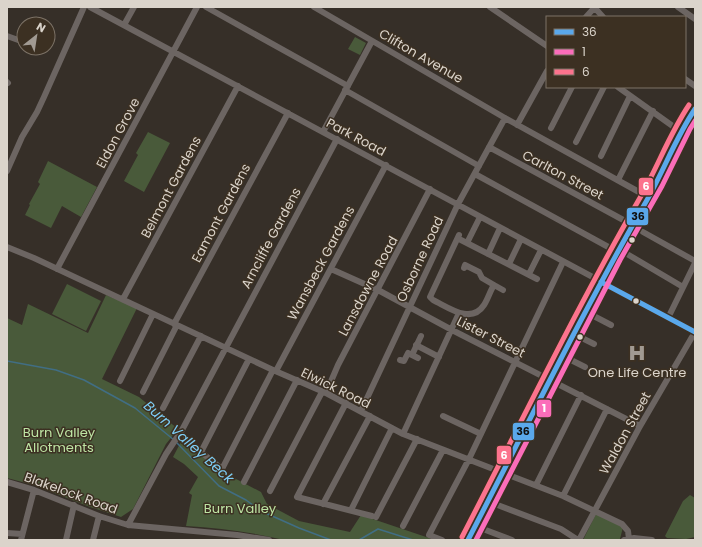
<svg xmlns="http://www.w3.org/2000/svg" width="702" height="547" viewBox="0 0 702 547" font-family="Poppins,sans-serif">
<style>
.green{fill:#495a3a}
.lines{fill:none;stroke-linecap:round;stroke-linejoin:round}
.stream{stroke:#416e84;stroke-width:1.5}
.minor{stroke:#6c6562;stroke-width:6}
.major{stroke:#6d6460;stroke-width:7}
.bus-1-casing{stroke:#3c3022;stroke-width:8}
.bus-2-casing{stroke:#3c3022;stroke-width:8}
.bus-3-casing{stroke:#3c3022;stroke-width:8}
.bus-1{stroke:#5aa8eb;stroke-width:5}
.bus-2{stroke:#fb6dba;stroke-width:5}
.bus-3{stroke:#fc738d;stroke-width:5}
.bus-dot{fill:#dbd4cb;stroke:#3c3022;stroke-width:1.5}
.labels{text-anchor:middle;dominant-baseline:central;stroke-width:3;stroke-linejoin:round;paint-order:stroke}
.street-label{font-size:13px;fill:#dbd4cb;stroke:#3c3022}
.poi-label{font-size:13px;fill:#dbd4cb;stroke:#3c3022}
.park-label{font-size:13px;fill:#bee5a4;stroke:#3c3022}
.water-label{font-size:14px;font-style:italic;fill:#7dccf4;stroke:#3c3022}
.line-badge{stroke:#3c3022;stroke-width:1.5}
.badge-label{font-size:11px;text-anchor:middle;font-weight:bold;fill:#fff}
.pale-badge-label{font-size:11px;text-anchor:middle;font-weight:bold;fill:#111}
</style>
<rect width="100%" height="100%" fill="#362f28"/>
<path class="green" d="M355 37 366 43 360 55 348 49Z
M148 132 170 143 144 192 124 181 138 155 136 153Z
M48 161 97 187 81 217 62 206 51 228 25 215 30 205 29 204 40 184 38 182Z
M67 284 101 301 86 331 52 314Z
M106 295 137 308 102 379 139 397 178 429 166 444 133 509 121 517 90 507 34 485 7 478V318L22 325 28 304 88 333Z
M184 436 221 471 261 492 267 504 299 521 350 532 361 515 435 540H284C252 532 219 528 186 526L192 495 189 493 198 477 184 464 173 457Z
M690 495 695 498V537L686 539 667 538 665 536 683 501Z
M596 514 623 527 620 539 618 540H583Z"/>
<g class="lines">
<path class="stream" d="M7 361 56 370 84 380 135 408 174 440
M177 443 219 486 246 500 261 511 299 528 331 540
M359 540 378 529 413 540"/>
<path class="minor" d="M90 7 695 332
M206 7 348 86
M314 7 505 118 639 192
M490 7 547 46
M594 7 603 17
M678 7 695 19
M586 17 595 7
M124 25 134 7
M7 36 21 41
M685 79 695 86
M7 82 8 83
M618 87 674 127
M345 90 479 166
M517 125 547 71
M551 128 572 87
M323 132 372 41
M576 142 604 87
M489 147 627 222
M601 156 630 96
M7 171 22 137 37 112 44 97 84 7
M475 174 612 249
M618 180 653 111
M643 232 695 261
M459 235 430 297 433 300C448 307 471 325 484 305 488 299 490 291 494 285L482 278 479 272 465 265 464 268
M461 240 537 279
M467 243 480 217
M7 247 34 258 273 370 326 393 403 434 563 496 622 524 628 531 629 539
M488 254 500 228
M614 257 621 254H627L683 287
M509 264 521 239
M57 269 197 7
M331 269 378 290 452 330 640 426
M529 274 541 250
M494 285 503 290
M123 299 238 86
M586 312 611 325
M668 318 695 263
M174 324 288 113
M582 338 594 344
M416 345 439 357
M412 355 421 336
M563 356 585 367
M249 359 201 452 222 469 273 370
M400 360 404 361 408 353 418 358
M276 371 386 165
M120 381 153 314
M143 392 177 325
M326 393 338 365 430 189
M346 403 297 497 372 516
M163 408 201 336
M361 411 458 204 505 118
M443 416 481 434
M403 434 459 313
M7 482 34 490 99 516 128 525 237 535 269 540
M244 482 297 380
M536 485 581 395
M270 491 322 392
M563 496 607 409
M487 501 561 529 578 540
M323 504 370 416
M351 510 392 428
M376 517 417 439
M128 525 166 454 182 430 337 139
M403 526 443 450
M475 526 512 540
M7 533 22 534
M21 540 34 490
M66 540 74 505
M93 540 99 516
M442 540 429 535 469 459 563 262
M579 540 639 428 692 337
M624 540 634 538 652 540"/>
<path class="major" d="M468 540 614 257 656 183 684 125 695 109"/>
<g class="bus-1-casing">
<path id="bus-1" d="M601 282 695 332
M468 540C527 426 583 311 647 200 664 170 676 137 695 109"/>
</g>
<g class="bus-2-casing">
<path id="bus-2" d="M476 540 620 260 662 186 690 129 695 121"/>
</g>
<g class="bus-3-casing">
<path id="bus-3" d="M462 537C521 423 577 307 641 196 658 166 670 133 689 105"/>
</g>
<use href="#bus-1" class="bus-1"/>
<use href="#bus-2" class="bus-2"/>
<use href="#bus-3" class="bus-3"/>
</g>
<defs>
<g id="hospital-bare" transform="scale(1.38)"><path d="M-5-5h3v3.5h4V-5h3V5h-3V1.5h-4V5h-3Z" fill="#a19a92" stroke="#3c3022" stroke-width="2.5" paint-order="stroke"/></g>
</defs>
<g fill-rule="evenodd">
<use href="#hospital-bare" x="637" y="353"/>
</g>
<g class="bus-dot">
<circle cx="632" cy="240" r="3.5"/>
<circle cx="636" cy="301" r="3.5"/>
<circle cx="580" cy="337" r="3.5"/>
</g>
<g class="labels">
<g class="street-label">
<text transform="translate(421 56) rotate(30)">Clifton Avenue</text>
<text transform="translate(118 133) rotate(-62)">Eldon Grove</text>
<text transform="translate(356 137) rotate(28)">Park Road</text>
<text transform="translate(563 175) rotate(28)">Carlton Street</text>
<text transform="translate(171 187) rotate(-62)">Belmont Gardens</text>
<text transform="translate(221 213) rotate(-62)">Eamont Gardens</text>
<text transform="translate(271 238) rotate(-62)">Arncliffe Gardens</text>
<text transform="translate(420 259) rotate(-65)">Osborne Road</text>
<text transform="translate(321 263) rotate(-62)">Wansbeck Gardens</text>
<text transform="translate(368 286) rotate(-62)">Lansdowne Road</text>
<text transform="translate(491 337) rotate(27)">Lister Street</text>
<text transform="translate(336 388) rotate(26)">Elwick Road</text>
<text transform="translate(625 433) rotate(-61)">Waldon Street</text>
<text transform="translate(71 493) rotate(20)">Blakelock Road</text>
</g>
<g class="poi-label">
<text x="637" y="372">One Life Centre</text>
</g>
<g class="park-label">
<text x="59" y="432">Burn Valley<tspan x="59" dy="15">Allotments</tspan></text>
<text x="240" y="508">Burn Valley</text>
</g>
<g class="water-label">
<text transform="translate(189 442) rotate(42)">Burn Valley Beck</text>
</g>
</g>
<g class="line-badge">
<rect x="638" y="177" width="16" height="19" rx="4" fill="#fc738d"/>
<rect x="626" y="207" width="23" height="19" rx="4" fill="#5aa8eb"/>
<rect x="536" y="399" width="16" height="19" rx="4" fill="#fb6dba"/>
<rect x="512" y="422" width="23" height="19" rx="4" fill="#5aa8eb"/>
<rect x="496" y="445" width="16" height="20" rx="4" fill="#fc738d"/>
</g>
<g class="badge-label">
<text x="646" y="190">6</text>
<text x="544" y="412">1</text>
<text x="504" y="459">6</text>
</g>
<g class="pale-badge-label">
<text x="638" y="220">36</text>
<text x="523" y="435">36</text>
</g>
<rect width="702" height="547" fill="none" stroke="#dbd4cb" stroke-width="16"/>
<rect x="546" y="16" width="140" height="72" fill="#3c3022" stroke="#7c7266"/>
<rect x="554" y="29" width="20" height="6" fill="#5aa8eb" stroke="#7c7266"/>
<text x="582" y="36" font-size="12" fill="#dbd4cb">36</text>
<rect x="554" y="49" width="20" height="6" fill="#fb6dba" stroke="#7c7266"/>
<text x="582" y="56" font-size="12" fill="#dbd4cb">1</text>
<rect x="554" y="69" width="20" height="6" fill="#fc738d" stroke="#7c7266"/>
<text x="582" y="76" font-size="12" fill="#dbd4cb">6</text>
<g transform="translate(36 36) rotate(30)"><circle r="19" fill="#3c3022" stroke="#7c7266"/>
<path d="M0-3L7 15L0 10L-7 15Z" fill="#a19a92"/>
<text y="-6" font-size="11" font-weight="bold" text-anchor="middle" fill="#dbd4cb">N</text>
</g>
</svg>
